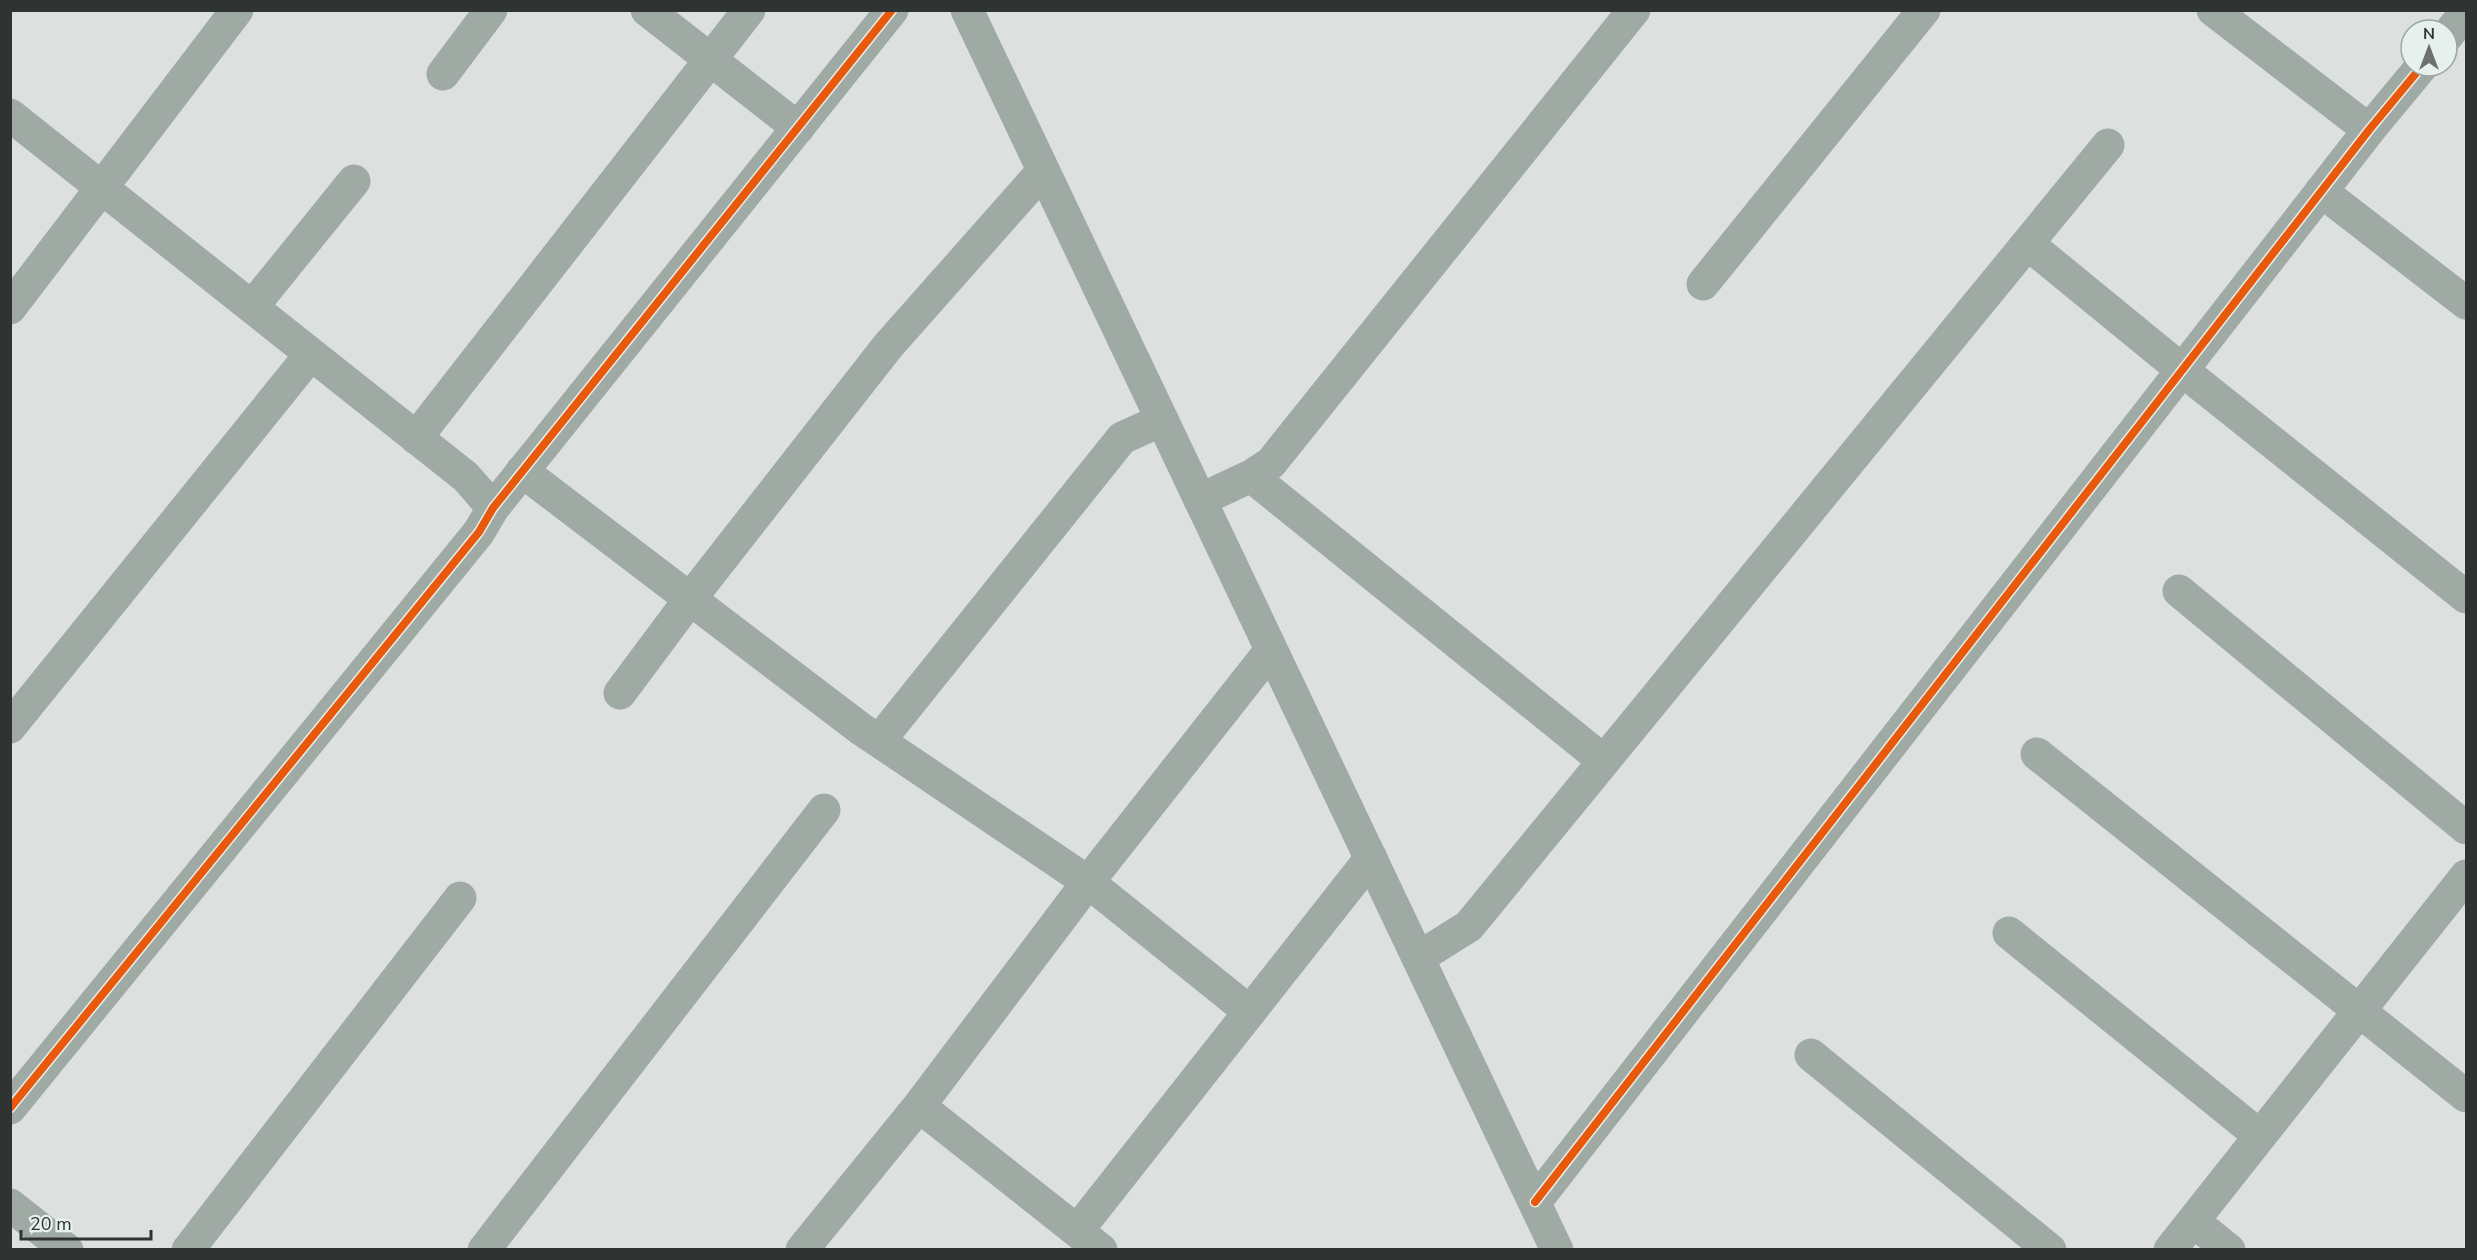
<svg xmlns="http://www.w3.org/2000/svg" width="2477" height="1260" viewBox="0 0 2477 1260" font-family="'Nunito Sans',sans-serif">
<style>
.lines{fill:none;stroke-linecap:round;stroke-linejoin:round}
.minor{stroke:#a0aaa4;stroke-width:33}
.tertiary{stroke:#a0aaa4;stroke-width:33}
.cycleway-casing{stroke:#e6f1ee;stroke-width:11}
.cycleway{stroke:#e8590c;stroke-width:8}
</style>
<rect width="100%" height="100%" fill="#dce1e0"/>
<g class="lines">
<path class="minor" d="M647 10 798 128
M2213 10 2369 130
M2447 36 2466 12
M443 74 491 10
M10 115 466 477 493 508
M2321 191 2466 303
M2028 244 2182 370 2466 597
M1703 284 1924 10
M252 307 354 181
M10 308 237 10
M416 438 749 10
M522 471 861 729 1088 882 1250 1012
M1251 476 1604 761
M1200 500 1251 476 1271 463 1634 10
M2179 591 2466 828
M620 693 690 599 888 346 1043 171
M10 727 311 354
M879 741 1122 438 1162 420
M2037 754 2466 1096
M2009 933 2260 1136
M1418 958 1469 926 2108 145
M1811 1055 2050 1250
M919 1106 1101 1250
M10 1108 479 532 493 508 892 10
M1535 1202 2369 130 2422 66
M10 1205 67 1250
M2193 1221 2229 1250
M1077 1231 1371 858
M188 1250 460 898
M484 1250 824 810
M802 1250 919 1106 1088 882 1271 650
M2170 1250 2466 876"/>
<path class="tertiary" d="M967 10 1557 1250"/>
<g class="cycleway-casing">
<path id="cycleway" d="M10 1108 479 532 493 508 892 10
M1535 1202 2369 130 2422 66"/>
</g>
<use href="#cycleway" class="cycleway"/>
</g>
<rect width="2477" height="1260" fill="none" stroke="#2f3332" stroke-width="24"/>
<g transform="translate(2429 48)"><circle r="28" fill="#e6f1ee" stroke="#9da5a3" stroke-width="1.5"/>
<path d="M0-4.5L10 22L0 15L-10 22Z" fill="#6c706f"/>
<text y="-9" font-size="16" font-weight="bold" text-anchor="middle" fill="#2f3332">N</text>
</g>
<path d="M21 1230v9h130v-9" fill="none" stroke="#2f3332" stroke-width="3"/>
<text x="30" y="1230" font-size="18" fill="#2f3332" stroke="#e6f1ee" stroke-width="4.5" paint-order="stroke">20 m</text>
</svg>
